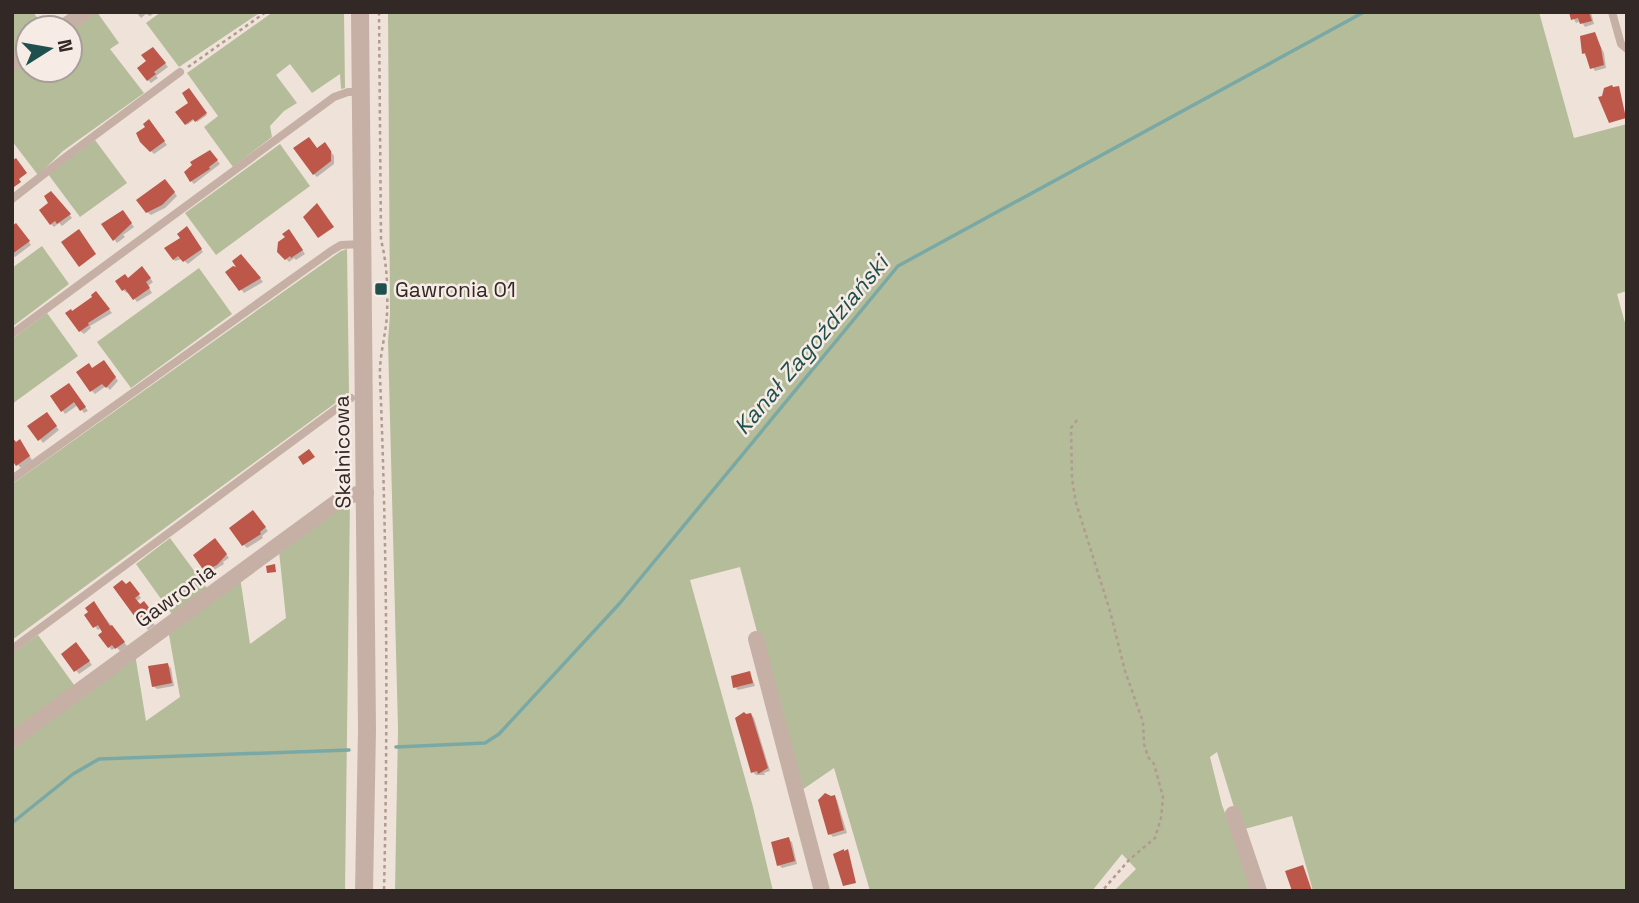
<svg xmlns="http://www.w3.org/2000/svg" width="1639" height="903" viewBox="0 0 1639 903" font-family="'Space Grotesk',sans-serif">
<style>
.green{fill:#b5bc9a}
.shadow{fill:#0003}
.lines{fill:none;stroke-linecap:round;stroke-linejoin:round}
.stream{stroke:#7aa9a5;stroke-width:3.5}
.building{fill:#bc574a}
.path{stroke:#b19a90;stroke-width:2.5;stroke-dasharray:3.5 3.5;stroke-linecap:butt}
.service{stroke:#c6b0a6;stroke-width:8}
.minor{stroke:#c6b0a6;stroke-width:16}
.tertiary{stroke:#c6b0a6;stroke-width:18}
.poi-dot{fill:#1f504d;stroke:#f7ece5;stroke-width:2.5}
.labels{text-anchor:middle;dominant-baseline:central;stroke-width:5;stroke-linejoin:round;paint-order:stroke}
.poi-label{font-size:21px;fill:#322926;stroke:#f7ece5;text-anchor:start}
.street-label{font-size:21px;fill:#322926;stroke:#f7ece5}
.water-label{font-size:23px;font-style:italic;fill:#1f504d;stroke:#f7ece5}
</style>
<rect width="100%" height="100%" fill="#efe2d9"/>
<path class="green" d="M12 12H33L45 28H28V48L12 59Z
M91 12H97L119 43 110 49 144 93 63 151 38 175 12 141V67L28 56V70H70V28Z
M161 12H261L179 67 146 23Z
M273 12H344L345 88 341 89 340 74 312 93 290 64 276 75 297 103 284 111 270 126 272 137 233 167 204 127 218 116 187 73Z
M388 12H1539L1574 138 1627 124V291L1617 294 1627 330V891H1313L1292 816 1241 830 1217 752 1210 757 1222 805 1255 891H1114L1136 869 1122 854 1092 891H870L834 768 799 792 740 567 690 580 753 807 773 891H395L398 729 388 341 390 314Z
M95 140 127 183 80 217 48 174Z
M280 144 310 186 216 255 185 213Z
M42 246 69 284 12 327V268Z
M347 249 349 393 12 640V484L341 251Z
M199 268 232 314 131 388 97 342Z
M47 313 78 356 12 404V339Z
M350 497 345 891H12V750L33 730 135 654 146 721 180 697 168 629 240 577 250 644 286 618 279 551Z
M170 538 209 591 174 617 136 564Z
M38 635 77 689 12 734V653Z"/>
<path class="shadow" d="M136 12H152L153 14 150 16 146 14 141 18Z
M1570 12H1591L1594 24 1585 27 1581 21 1576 23Z
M1594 34 1604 53 1606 68 1595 71 1584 53Z
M156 52 168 67 156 76 158 78 151 83 148 80Z
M188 90 207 115 197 122 195 119 187 125 178 112 191 103Z
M152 125 167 145 154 154 141 141Z
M328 147 334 156V164L317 177 314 174 318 149Z
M213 155 220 164 194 184 191 181Z
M168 184 177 196 165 208 151 215 147 212Z
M67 211 72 218 62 226 59 223 54 227 51 224Z
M126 216 134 227 123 235 125 237 117 243 114 239Z
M12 228H19L31 245 15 257 12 254Z
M190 232 203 252 188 264 182 259 175 261 172 258Z
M292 234 305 254 296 260 294 258 289 262 279 251Z
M253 269 263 282 244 293 228 272Z
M145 271 153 282 148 286 152 293 137 302 129 291 127 293 123 290 129 280Z
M99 296 112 313 90 326 91 328 84 334 80 331Z
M107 365 118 381 110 390 106 386 95 394 92 391 93 370Z
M72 388 88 411 84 413 78 405 65 414 62 410Z
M50 418 59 430 43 443 30 426Z
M17 444 23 445 32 460 21 468 18 465Z
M256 516 268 531 262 536 263 538 247 548 243 544Z
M218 544 229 558 223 562 224 564 209 573 206 570Z
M115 587H133L141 598 137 601 140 606H147L156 618 151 621 155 625 148 630Z
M94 603 127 646 120 651 116 647 112 650 109 647 105 632 102 628 98 630 86 616 90 613Z
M79 648 92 665 79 674 63 654Z
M168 665 171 668 174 686 157 689 153 686Z
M750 673 755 686 738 690 735 687Z
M751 714 754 718 770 771 764 773 765 775H756L753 772Z
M834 797 837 800 847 833 833 837 830 834Z
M788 839 792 842 797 864 782 868 779 865Z"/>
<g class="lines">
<path class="stream" d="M396 747 485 743 499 734 620 603 898 266 1364 12
M12 823 73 774 99 759 349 750"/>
</g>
<path class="building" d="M1569 12H1589L1592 21 1580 24 1578 18 1571 20Z
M1595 32 1601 48 1604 65 1590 69 1585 53 1582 54 1580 36Z
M153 47 166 63 154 72 156 74 147 81 137 68 146 61 141 55Z
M1612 85 1613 87 1619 86 1626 118 1609 123 1598 97 1602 96 1604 88Z
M189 88 207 113 195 122 193 119 185 125 175 112 188 103 182 93Z
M149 119 165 141 150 152 140 142 136 133 145 127 143 124Z
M309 137 317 148 325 142 331 151V161L313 175 293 148Z
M210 150 218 160 209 167 210 169 190 182 184 172 192 165 190 162Z
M16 158 27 173 19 179 21 182 14 187 12 184V161Z
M165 179 175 192 162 205 146 213 136 200Z
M51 191 71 214 57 224 55 221 50 225 39 210 48 203 44 196Z
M317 203 334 227 318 238 303 217Z
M123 210 132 223 113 241 101 224Z
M16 223 30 241 12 254V226Z
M187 226 202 249 183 262 178 256 173 260 164 248 180 238 177 234Z
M79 229 96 254 79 267 61 242Z
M289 229 303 250 291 258 290 256 285 260 277 252 278 242 285 237 282 234Z
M241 254 261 278 239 291 225 272 233 266 236 267 232 261Z
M142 266 151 278 146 282 150 288 133 300 125 289 122 291 115 281 125 274 128 278Z
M96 291 110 309 88 323 89 325 79 332 65 313 71 309 72 311 92 297 91 295Z
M104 360 116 377 106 388 102 384 90 392 76 372 89 363 92 368Z
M69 383 86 407 80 411 74 402 61 412 50 396Z
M47 412 57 426 38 441 27 426Z
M12 437 16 442 20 439 30 456 16 466 12 460Z
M309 449 315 457 303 465 298 457Z
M253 510 266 527 260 532 261 534 242 546 229 528Z
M215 538 227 554 217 565 204 571 193 555Z
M275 564 276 572 267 573 266 566Z
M122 580 126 584 130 581 140 594 135 598 140 604 144 601 154 614 150 617 153 621 143 628 113 587Z
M94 601 108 623 110 626 112 625 125 642 115 649 112 645 108 648 98 635 102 632 98 625 93 628 84 615 88 612 85 608Z
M76 642 90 661 74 672 61 654Z
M168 663 172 683 152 687 148 666Z
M750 671 753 683 733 688 731 676Z
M744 712 746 714 751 713 768 768 758 774 757 771 751 773 735 718Z
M825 793 831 796 835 795 844 830 828 835 818 800Z
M789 837 795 861 777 866 771 842Z
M844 849V851L848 849 856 883 843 886 833 854Z
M1303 865 1312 891H1292L1285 871Z"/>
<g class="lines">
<path class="path" d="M379 12 381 240C387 263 388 289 387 314 386 335 379 356 380 377 387 548 388 719 384 891
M188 67 266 12
M1077 420 1071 428 1072 479 1076 503 1110 611 1125 671 1143 722 1144 744 1148 757 1154 764 1163 797 1161 818 1155 838 1129 860 1102 891"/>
<path class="service" d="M1612 12 1621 44 1627 49
M12 199 67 156 180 72
M12 334 334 97 348 92H361
M12 479 331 251 341 245 362 244
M12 649 351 398"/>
<path class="minor" d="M62 28 85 12
M12 63 28 52
M756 639 822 891
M12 740 345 496 366 493
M1233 814 1259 891"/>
<path class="tertiary" d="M360 12 367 730 364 891"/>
</g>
<rect class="poi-dot" x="374" y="282" width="14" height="14" rx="3.5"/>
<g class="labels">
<g class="poi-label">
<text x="395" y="289">Gawronia 01</text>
</g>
<g class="street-label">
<text transform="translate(342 452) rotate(-91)">Skalnicowa</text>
<text transform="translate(175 595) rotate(-36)">Gawronia</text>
</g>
<g class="water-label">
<text transform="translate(811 345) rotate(-50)">Kanał Zagoździański</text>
</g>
</g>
<rect width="1639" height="903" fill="none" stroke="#322926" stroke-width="28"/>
<g transform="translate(49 49) rotate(79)"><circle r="33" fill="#f7ece5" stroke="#a89e99" stroke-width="2"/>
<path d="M0-5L12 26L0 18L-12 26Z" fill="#1f504d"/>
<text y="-10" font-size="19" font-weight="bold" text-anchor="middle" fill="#322926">N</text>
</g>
</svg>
